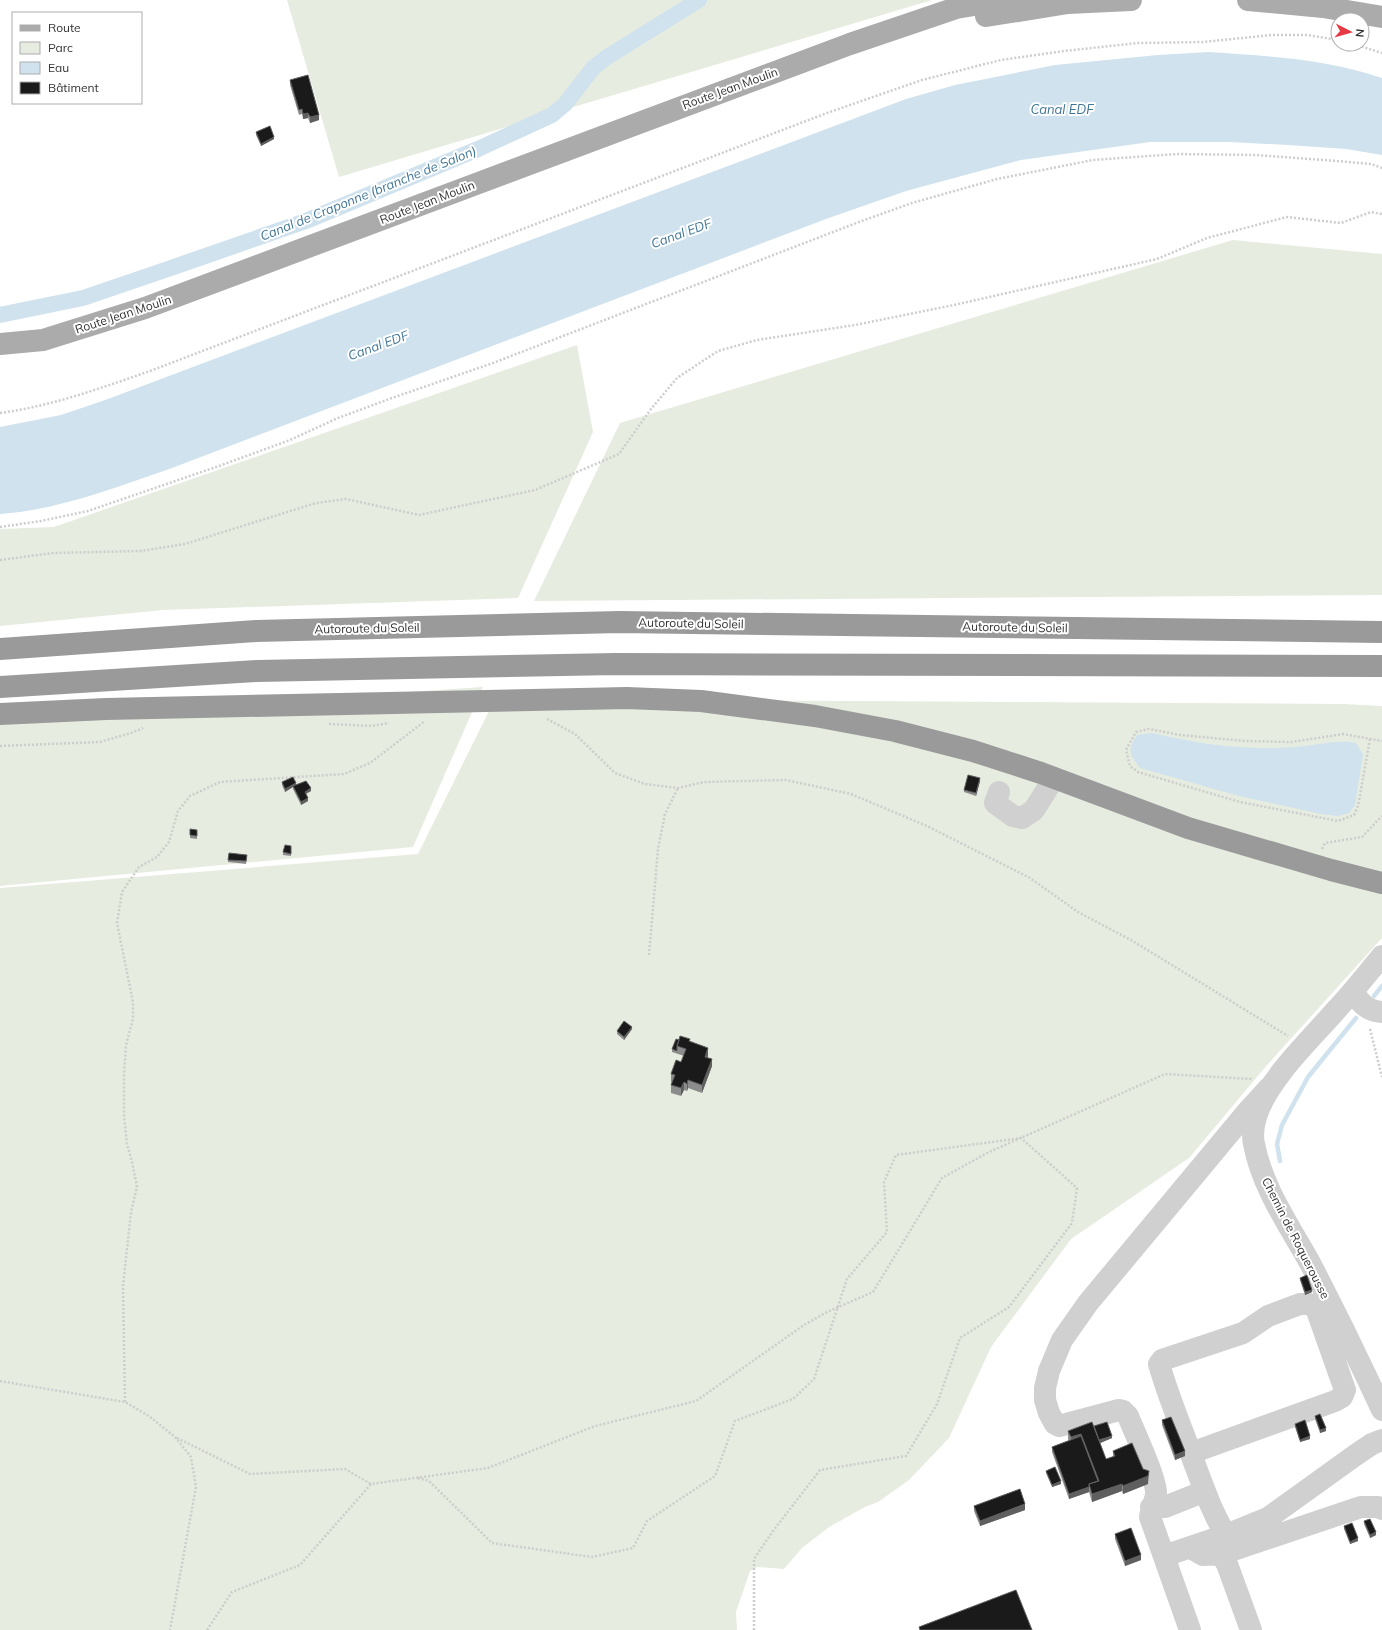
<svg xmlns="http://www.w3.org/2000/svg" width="1382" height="1630" viewBox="0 0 1382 1630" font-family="Mulish,sans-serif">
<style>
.green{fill:#e6ecdf}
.water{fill:#cfe2ee}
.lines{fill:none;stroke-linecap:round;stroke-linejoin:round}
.stream{stroke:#cfe2ee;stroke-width:4.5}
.canal{stroke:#cfe2ee;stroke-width:16}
.path{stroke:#cdcdcd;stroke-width:2.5;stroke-dasharray:2 2;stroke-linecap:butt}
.minor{stroke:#d0d0d0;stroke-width:22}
.major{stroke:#ababab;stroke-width:22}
.highway{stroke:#9a9a9a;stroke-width:22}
.wall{fill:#8c8c8c}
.shaded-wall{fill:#5f5f5f}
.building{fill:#1a1a1a;stroke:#5f5f5f}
.labels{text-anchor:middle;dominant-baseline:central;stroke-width:4;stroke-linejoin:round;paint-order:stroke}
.street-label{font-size:12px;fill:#333;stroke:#fff}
.water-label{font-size:13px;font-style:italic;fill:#3f7597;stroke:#fff}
</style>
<rect width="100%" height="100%" fill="#fff"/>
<path class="green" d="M287 0H932L339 177Z
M1233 240 1382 254V595L534 601 620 423Z
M577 345 593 432 518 598 163 610 0 626V529L54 527Z
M483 687 413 847 0 886V719Z
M495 699 1342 704 1382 706V938L1267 1065 1189 1158 1071 1239 991 1347 949 1438 909 1480 878 1502 865 1507 829 1527 802 1548 784 1569 757 1567 750 1571 736 1612 737 1630H0V888L418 854Z"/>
<path class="water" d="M1209 52C1267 56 1327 59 1382 78V155L1346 149 1288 145 1229 142H1150L1021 160 906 191 826 219 172 468C116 487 59 510 0 514V427L61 415 108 399 906 99 955 85 1055 65 1158 55Z
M1152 733C1198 744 1248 751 1295 747 1317 746 1333 739 1356 743L1363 754 1355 805 1349 813 1338 816 1321 814 1239 796 1140 768C1129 754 1127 750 1137 735Z"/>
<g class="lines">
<path class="stream" d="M1374 996 1382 986
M1280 1161 1277 1144 1282 1125 1308 1077 1356 1018"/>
<path class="canal" d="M0 315 83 298 168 269 306 221 478 149 552 115 565 104 593 68 607 57 699 0"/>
<path class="path" d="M1354 44 1382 53
M0 413C52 406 101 388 150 371L827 113 922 80 1001 60 1064 51 1138 43 1203 42 1272 35H1307L1338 40
M0 527 41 521 88 511 219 466 290 440 338 418 392 398 493 363 859 222 912 203 997 179 1093 160 1177 154 1256 155 1337 161 1371 164 1382 168
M0 560 53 553 141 551 185 544 316 503 346 499 419 515 535 490 619 454 651 409 677 378 718 351 757 340 855 325 954 305 1157 259 1207 238 1287 217 1341 223 1371 212 1382 214
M547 719 575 734 615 773 645 784 678 788 704 782 786 780 851 794 927 826 1030 878 1078 912 1131 940 1288 1036
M329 724 372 726 389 723
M1370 739 1358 806 1354 815 1338 821 1240 802 1138 772 1130 766 1126 750 1136 732 1149 729 1180 735 1245 741 1292 742 1343 734 1382 741
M0 746 100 742 131 733 143 728
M1322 849 1325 843 1362 837 1382 816
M649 955 658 849 665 814 678 788
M1370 1029 1382 1077
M0 1381 125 1402 149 1416 175 1437 191 1457 196 1487 170 1630
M125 1402 123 1286 131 1212 137 1187 132 1162 127 1144 124 1117V1074L126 1045 133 1019V1002L117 923 122 892 139 867 157 857 169 842 178 811 190 796 220 782 344 774 370 763 425 721
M177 1438 250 1474 345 1469 371 1484
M418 1478 429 1481 492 1543 592 1557 633 1548 647 1521 715 1476 735 1421 793 1399 814 1379 847 1279 887 1232 884 1182 896 1155 1021 1138 1077 1188 1072 1223 1009 1307 960 1338 937 1404 906 1456 820 1470 773 1531 754 1559V1630
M207 1630 232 1592 300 1565 371 1484 488 1468 595 1426 696 1401 804 1325 827 1312 873 1292 942 1178 989 1152 1165 1074 1252 1079"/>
<path class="minor" d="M999 792 995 803 1013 816 1022 818 1034 810 1054 778
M1382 956C1367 974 1353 992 1337 1009 1312 1038 1269 1078 1257 1114 1254 1123 1252 1135 1254 1144 1262 1187 1289 1225 1310 1263 1335 1311 1359 1360 1382 1410
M1353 993C1362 1004 1367 1011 1382 1012
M1191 1453 1335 1401 1342 1397 1345 1390 1316 1308 1309 1304H1300L1268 1316 1243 1333 1162 1360 1159 1364C1168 1396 1181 1426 1192 1457 1202 1483 1211 1511 1226 1535
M1151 1507H1165L1205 1491
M1191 1548 1203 1555 1221 1554 1361 1507H1378L1382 1509
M1221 1554 1227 1564 1251 1630
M1164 1556 1226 1535 1268 1518 1357 1454 1372 1444 1382 1440
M1190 1630 1150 1517C1151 1509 1155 1502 1156 1494 1157 1480 1134 1431 1128 1416L1123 1411 1119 1410 1059 1426 1055 1424 1049 1413 1045 1400V1388L1049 1371 1062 1340 1088 1303 1247 1112 1269 1088"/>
<path class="major" d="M1248 0 1323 7 1382 17
M986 16 1068 3 1131 0
M0 344 43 340 145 308 850 44 956 8 1005 0"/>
<path class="highway" d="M0 649 256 631 619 622 1382 632
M0 687 257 671 616 664 1382 666
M0 714 106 709 627 698 701 701 815 716 895 731 973 751 1041 773 1188 828 1331 870 1382 883"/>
</g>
<path class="wall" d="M290 80 319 120 310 123 308 118 303 119 302 114 299 115 290 85Z
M256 132 274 139 261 146 256 135Z
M980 781 976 796 964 792V790Z
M282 782 296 785 311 791 306 794 308 801 301 805 293 789V787L285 792 282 785Z
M190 829 197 830V839L190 838Z
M291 846V856L283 855V852Z
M247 858 246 864 228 862V860Z
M632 1029 624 1040 617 1034V1031Z
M679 1040 690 1042 708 1056 707 1057 712 1066 702 1093 688 1088 687 1091 684 1090 681 1096 671 1093V1085L672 1082H671V1074L681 1062 684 1056 672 1052V1049Z
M1300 1278 1312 1292 1305 1295 1300 1280Z
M1315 1416 1326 1431 1320 1433 1315 1419Z
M1162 1420 1185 1456 1175 1460 1162 1425Z
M1295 1424 1310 1439 1300 1442 1295 1427Z
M1068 1431 1112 1438 1100 1443 1106 1459 1113 1457V1451L1148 1484 1123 1494 1122 1491 1092 1502 1089 1492 1069 1499 1052 1452V1447L1069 1441 1068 1439Z
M1046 1471 1061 1484 1052 1487 1046 1473Z
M974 1506 1025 1510 980 1526 974 1511Z
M1364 1521 1376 1535 1370 1538 1364 1524Z
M1344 1526 1358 1541 1350 1544 1344 1529Z
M1115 1534 1141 1560 1125 1566 1115 1539Z"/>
<path class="shaded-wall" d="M308 113V118L303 119V114Z
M319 115V120L310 123V117Z
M274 137V139L261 146V144Z
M980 778V781L976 796V793Z
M296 783V785L285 792V789Z
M311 788V791L305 794V792Z
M308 798V801L301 805V802Z
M632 1027V1029L624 1040V1037Z
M708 1048V1056L705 1064V1057Z
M712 1059V1066L702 1093V1085Z
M688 1080V1088L687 1091V1084Z
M684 1082V1090L681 1096V1088Z
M1312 1290V1292L1305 1295V1292Z
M1326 1428V1431L1320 1433V1430Z
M1081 1434V1441L1071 1445V1437Z
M1112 1436V1438L1098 1444V1441Z
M1310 1436V1439L1300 1442V1440Z
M1185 1451V1456L1175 1460V1455Z
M1149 1471 1148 1484 1123 1494V1486Z
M1061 1481V1484L1052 1487V1485Z
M1122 1484V1491L1092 1502V1494Z
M1089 1487V1492L1069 1499V1494Z
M1025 1504V1510L980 1526V1521Z
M1376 1532V1535L1370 1538V1535Z
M1358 1538V1541L1350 1544V1542Z
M1141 1555V1560L1125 1566V1561Z"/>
<path class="building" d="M308 75 319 115 310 117 308 113 303 114 302 109 299 110 290 80Z
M270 126 274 137 261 144 256 132Z
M968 775 980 778 976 793 964 790Z
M293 777 296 783 285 789 282 782Z
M306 781 311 788 305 792 308 798 301 802 293 786Z
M190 829 197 830V836L190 835Z
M285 845 291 846V854L283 852Z
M229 853 247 855 246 861 228 860Z
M624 1021 632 1027 624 1037 617 1031Z
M680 1036 690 1039 689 1041 708 1048 705 1057 712 1059 702 1085 688 1080 687 1084 684 1082 681 1088 671 1085 675 1075 671 1074 676 1060 681 1062 686 1049 677 1046Z
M676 1039 679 1040 677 1046V1051L672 1049Z
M1307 1275 1312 1290 1305 1292 1300 1278Z
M1320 1414 1326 1428 1320 1430 1315 1416Z
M1171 1417 1185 1451 1175 1455 1162 1420Z
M1305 1420 1310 1436 1300 1440 1295 1424Z
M1092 1422 1106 1459 1115 1456 1113 1451 1132 1443 1143 1469 1149 1471 1148 1476 1123 1486 1122 1484 1092 1494 1089 1484 1099 1481 1081 1434 1071 1437 1068 1431Z
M1107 1422 1112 1436 1099 1440 1094 1426Z
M1081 1436 1098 1481 1089 1484V1487L1069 1494 1052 1447Z
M1055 1467 1061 1481 1052 1485 1046 1471Z
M1020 1489 1025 1504 980 1521 974 1506Z
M1370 1519 1376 1532 1370 1535 1364 1521Z
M1352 1523 1358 1538 1350 1542 1344 1526Z
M1131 1528 1141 1555 1125 1561 1115 1534Z
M1016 1590 1032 1630H920L919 1627Z"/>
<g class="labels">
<g class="street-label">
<text transform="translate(730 88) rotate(-20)">Route Jean Moulin</text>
<text transform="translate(427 202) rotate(-21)">Route Jean Moulin</text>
<text transform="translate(123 314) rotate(-18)">Route Jean Moulin</text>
<text transform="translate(691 623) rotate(1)">Autoroute du Soleil</text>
<text transform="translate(1015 627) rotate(1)">Autoroute du Soleil</text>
<text transform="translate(367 628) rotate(-1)">Autoroute du Soleil</text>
<text transform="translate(1296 1238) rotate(63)">Chemin de Roquerousse</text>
</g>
<g class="water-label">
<text x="1062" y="109">Canal EDF</text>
<text transform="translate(368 193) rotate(-22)">Canal de Craponne (branche de Salon)</text>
<text transform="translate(681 233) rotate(-20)">Canal EDF</text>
<text transform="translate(378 345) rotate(-20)">Canal EDF</text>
</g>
</g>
<rect x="12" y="12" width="130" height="92" fill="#ffffff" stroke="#adadad"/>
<rect x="20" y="25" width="20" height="6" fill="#ababab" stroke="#adadad"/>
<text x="48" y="32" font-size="12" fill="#333333">Route</text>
<rect x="20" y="42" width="20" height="12" fill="#e6ecdf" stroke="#adadad"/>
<text x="48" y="52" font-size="12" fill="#333333">Parc</text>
<rect x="20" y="62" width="20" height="12" fill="#cfe2ee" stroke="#adadad"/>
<text x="48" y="72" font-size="12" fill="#333333">Eau</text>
<rect x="20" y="82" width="20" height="12" fill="#1a1a1a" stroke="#adadad"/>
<text x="48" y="92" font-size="12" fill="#333333">Bâtiment</text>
<g transform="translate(1350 32) rotate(96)"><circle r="19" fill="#ffffff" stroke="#adadad"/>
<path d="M0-3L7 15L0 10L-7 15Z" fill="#e63946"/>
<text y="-6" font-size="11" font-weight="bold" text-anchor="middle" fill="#333333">N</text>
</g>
</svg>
